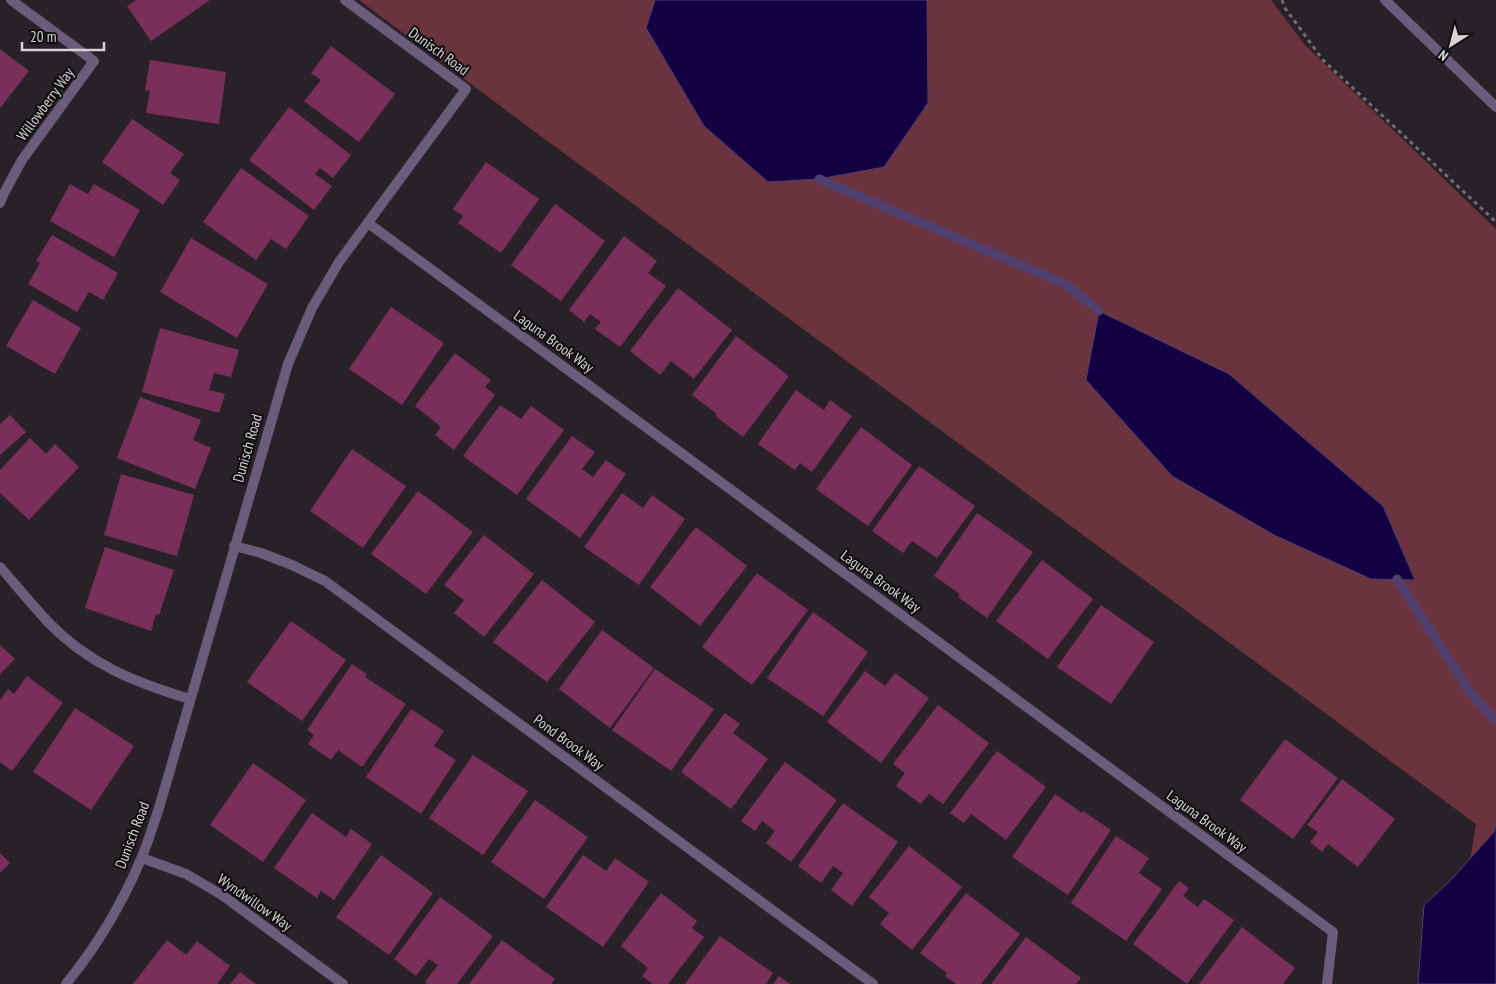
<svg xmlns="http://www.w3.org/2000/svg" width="1496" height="984" viewBox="0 0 1496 984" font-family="'PT Sans Narrow',sans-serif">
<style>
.green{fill:#6a333e}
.water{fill:#130042;stroke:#4e3f6e}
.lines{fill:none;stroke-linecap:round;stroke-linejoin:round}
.stream{stroke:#4e3f6e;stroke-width:9}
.building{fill:#7a2f5a}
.path{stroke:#716c71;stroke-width:3;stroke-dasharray:4 4;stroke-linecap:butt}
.lane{stroke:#6b5c7c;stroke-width:10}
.street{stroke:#6b5c7c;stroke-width:10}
.labels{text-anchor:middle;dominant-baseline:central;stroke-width:4;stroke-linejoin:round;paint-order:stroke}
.street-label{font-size:15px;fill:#d6d2d6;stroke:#0f0d0f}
</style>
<rect width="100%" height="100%" fill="#282228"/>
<path class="green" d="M359 0H1271L1305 45 1496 229V984H1450L1476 824 523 123Z"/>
<path class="water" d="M655 0H927L928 103 884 167 819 179 768 182 704 126 646 28Z
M1099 311 1229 374 1383 506 1415 580 1371 579 1274 535 1172 476 1086 380Z
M1496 823V984H1418L1424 905 1450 881 1494 832Z"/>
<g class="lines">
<path class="stream" d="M819 179 1067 285 1099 311
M1397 579 1470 692 1496 721"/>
</g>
<path class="building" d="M136 0H210L151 41 127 6Z
M331 46 395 94 359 142 304 101 321 80 311 73Z
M0 49 29 71 0 108Z
M150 60 226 72 219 124 146 113 150 91 145 90Z
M289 107 351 155 333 178 320 168 315 174 332 186 314 210 249 160Z
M132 119 184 154 170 173 180 180 163 205 102 162Z
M486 162 539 199 501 253 458 223 463 216 453 209Z
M241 168 309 216 286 249 271 239 256 260 203 222Z
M70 184 88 194 94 184 140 210 114 257 50 221Z
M555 204 605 241 561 301 511 265Z
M52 235 118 273 103 300 89 292 77 312 28 284 40 263 36 261Z
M624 236 657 261 648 273 666 286 620 347 595 329 601 322 590 314 584 322 569 310Z
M191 238 268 284 237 338 160 292Z
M678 288 732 330 694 379 671 361 660 375 630 351Z
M33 300 81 328 55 374 6 346Z
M391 307 444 343 402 405 349 369Z
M160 328 239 350 231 377 214 373 209 390 225 394 219 413 142 392Z
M736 336 789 376 743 437 715 416 717 414 692 395Z
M455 353 491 380 485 387 495 395 454 450 435 435 441 427 415 406Z
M796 390 824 410 830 400 852 416 812 472 800 463 795 470 758 444Z
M140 397 201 420 193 440 211 448 195 489 117 458Z
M500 405 521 419 531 406 564 430 517 495 463 456Z
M10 415 26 432 0 455V424Z
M861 427 912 465 868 526 816 489Z
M572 436 595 452 582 469 593 477 606 460 626 474 580 538 526 499Z
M30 438 46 454 55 444 79 467 29 520 0 493V470Z
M352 449 406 486 363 548 310 511Z
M919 466 975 506 937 558 912 541 903 553 872 531Z
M121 474 194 495 177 556 104 535Z
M418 491 473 532 426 594 371 554Z
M622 493 643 508 652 495 685 519 639 585 584 547Z
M977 513 1033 552 987 618 958 597 960 594 934 576Z
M696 527 747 566 700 626 650 587Z
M484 535 534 574 484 637 454 613 464 600 444 585Z
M105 547 174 570 159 615 156 614 151 631 85 608Z
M1042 560 1093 599 1048 659 996 621Z
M757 573 808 610 752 685 702 647Z
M542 580 595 622 547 682 493 642Z
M1101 605 1154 642 1111 704 1057 667Z
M813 612 868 652 823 716 767 678Z
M291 621 346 660 302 721 247 682Z
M602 630 654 668 610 728 559 689Z
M0 645 15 659 0 674Z
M352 664 367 674 365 677 406 704 362 767 338 750 331 760 308 744 314 735 307 730Z
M655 669 714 709 671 771 612 730Z
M865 671 885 686 895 673 929 698 881 763 827 722Z
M27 676 63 703 12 771 0 762V700L8 689 14 694Z
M938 705 989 743 943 804 929 794 921 804 896 786 905 773 893 764Z
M75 708 134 746 91 810 33 772Z
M411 709 444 731 434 746 456 760 421 814 366 777Z
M725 713 740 724 733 733 768 759 731 809 681 772Z
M1285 739 1338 778 1293 839 1240 800Z
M997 751 1046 787 1006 840 971 814 964 823 950 813Z
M473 755 528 791 483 855 429 818Z
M785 762 837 800 791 862 766 843 775 831 762 821 755 831 741 821Z
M253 763 306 800 263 862 210 825Z
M1342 779 1395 819 1358 867 1328 844 1322 852 1310 842 1318 832 1307 825Z
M1055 794 1082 813 1083 811 1111 830 1068 895 1012 857Z
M535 800 588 837 544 899 491 862Z
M843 803 898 842 852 906 831 890 843 873 833 866 821 883 798 866Z
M312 813 346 837 351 829 372 844 334 900 321 891 317 898 274 868Z
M1116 836 1149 858 1139 873 1162 889 1126 941 1071 903Z
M909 846 962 887 912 950 880 924 889 913 869 897Z
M0 853 10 863 0 873Z
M381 855 433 893 389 955 336 917Z
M583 855 606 871 615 858 649 882 603 947 546 907Z
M1179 881 1189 888 1183 896 1198 907 1204 899 1234 920 1187 984 1133 944Z
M661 893 697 921 692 928 704 937 668 984H653L642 976 648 968 621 946Z
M966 893 1020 934 981 984H956L945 976 947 973 920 953Z
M440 897 493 936 457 984H427L425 982 438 965 429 959 416 976 394 959Z
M1242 927 1295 968 1283 984H1199Z
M720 936 773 973 766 984H685Z
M1026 937 1081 978 1076 984H991Z
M167 940 186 955 197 941 230 966 217 984H133Z
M502 940 555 979 551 984H469Z
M240 972 256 984H230Z
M779 976 790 984H773Z"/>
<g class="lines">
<path class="path" d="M1282 0 1285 8 1323 60 1496 222"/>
<path class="lane" d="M1385 0 1496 107"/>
<path class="street" d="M0 203 4 193 22 160 94 61 11 0
M368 223 1333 932 1327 984
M234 546 261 553 292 565 325 581 873 984
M0 567C16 585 31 604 48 622 88 664 136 683 190 699
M142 858 186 874 222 895 343 984
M66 984C97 946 122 904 141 859 148 843 153 825 159 808L288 364 312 308 339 262 466 89 345 0"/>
</g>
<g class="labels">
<g class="street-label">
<text transform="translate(439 51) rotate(36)">Dunisch Road</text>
<text transform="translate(45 104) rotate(-54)">Willowberry Way</text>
<text transform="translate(554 341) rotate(36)">Laguna Brook Way</text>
<text transform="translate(247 448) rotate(-74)">Dunisch Road</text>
<text transform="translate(881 581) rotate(36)">Laguna Brook Way</text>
<text transform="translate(569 742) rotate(36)">Pond Brook Way</text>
<text transform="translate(1207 821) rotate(36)">Laguna Brook Way</text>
<text transform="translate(132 835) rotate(-69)">Dunisch Road</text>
<text transform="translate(255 902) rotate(35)">Wyndwillow Way</text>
</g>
</g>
<g transform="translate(1451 45) rotate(216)" stroke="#0f0d0f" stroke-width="4" paint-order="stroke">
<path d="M0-4L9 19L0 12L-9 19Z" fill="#d6d2d6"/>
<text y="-8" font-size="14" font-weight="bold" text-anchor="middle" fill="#d6d2d6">N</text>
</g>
<path d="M22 42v8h82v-8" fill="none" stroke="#d6d2d6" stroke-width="2.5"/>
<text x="30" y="42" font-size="15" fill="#d6d2d6" stroke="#0f0d0f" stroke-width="4" paint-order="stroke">20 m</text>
</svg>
